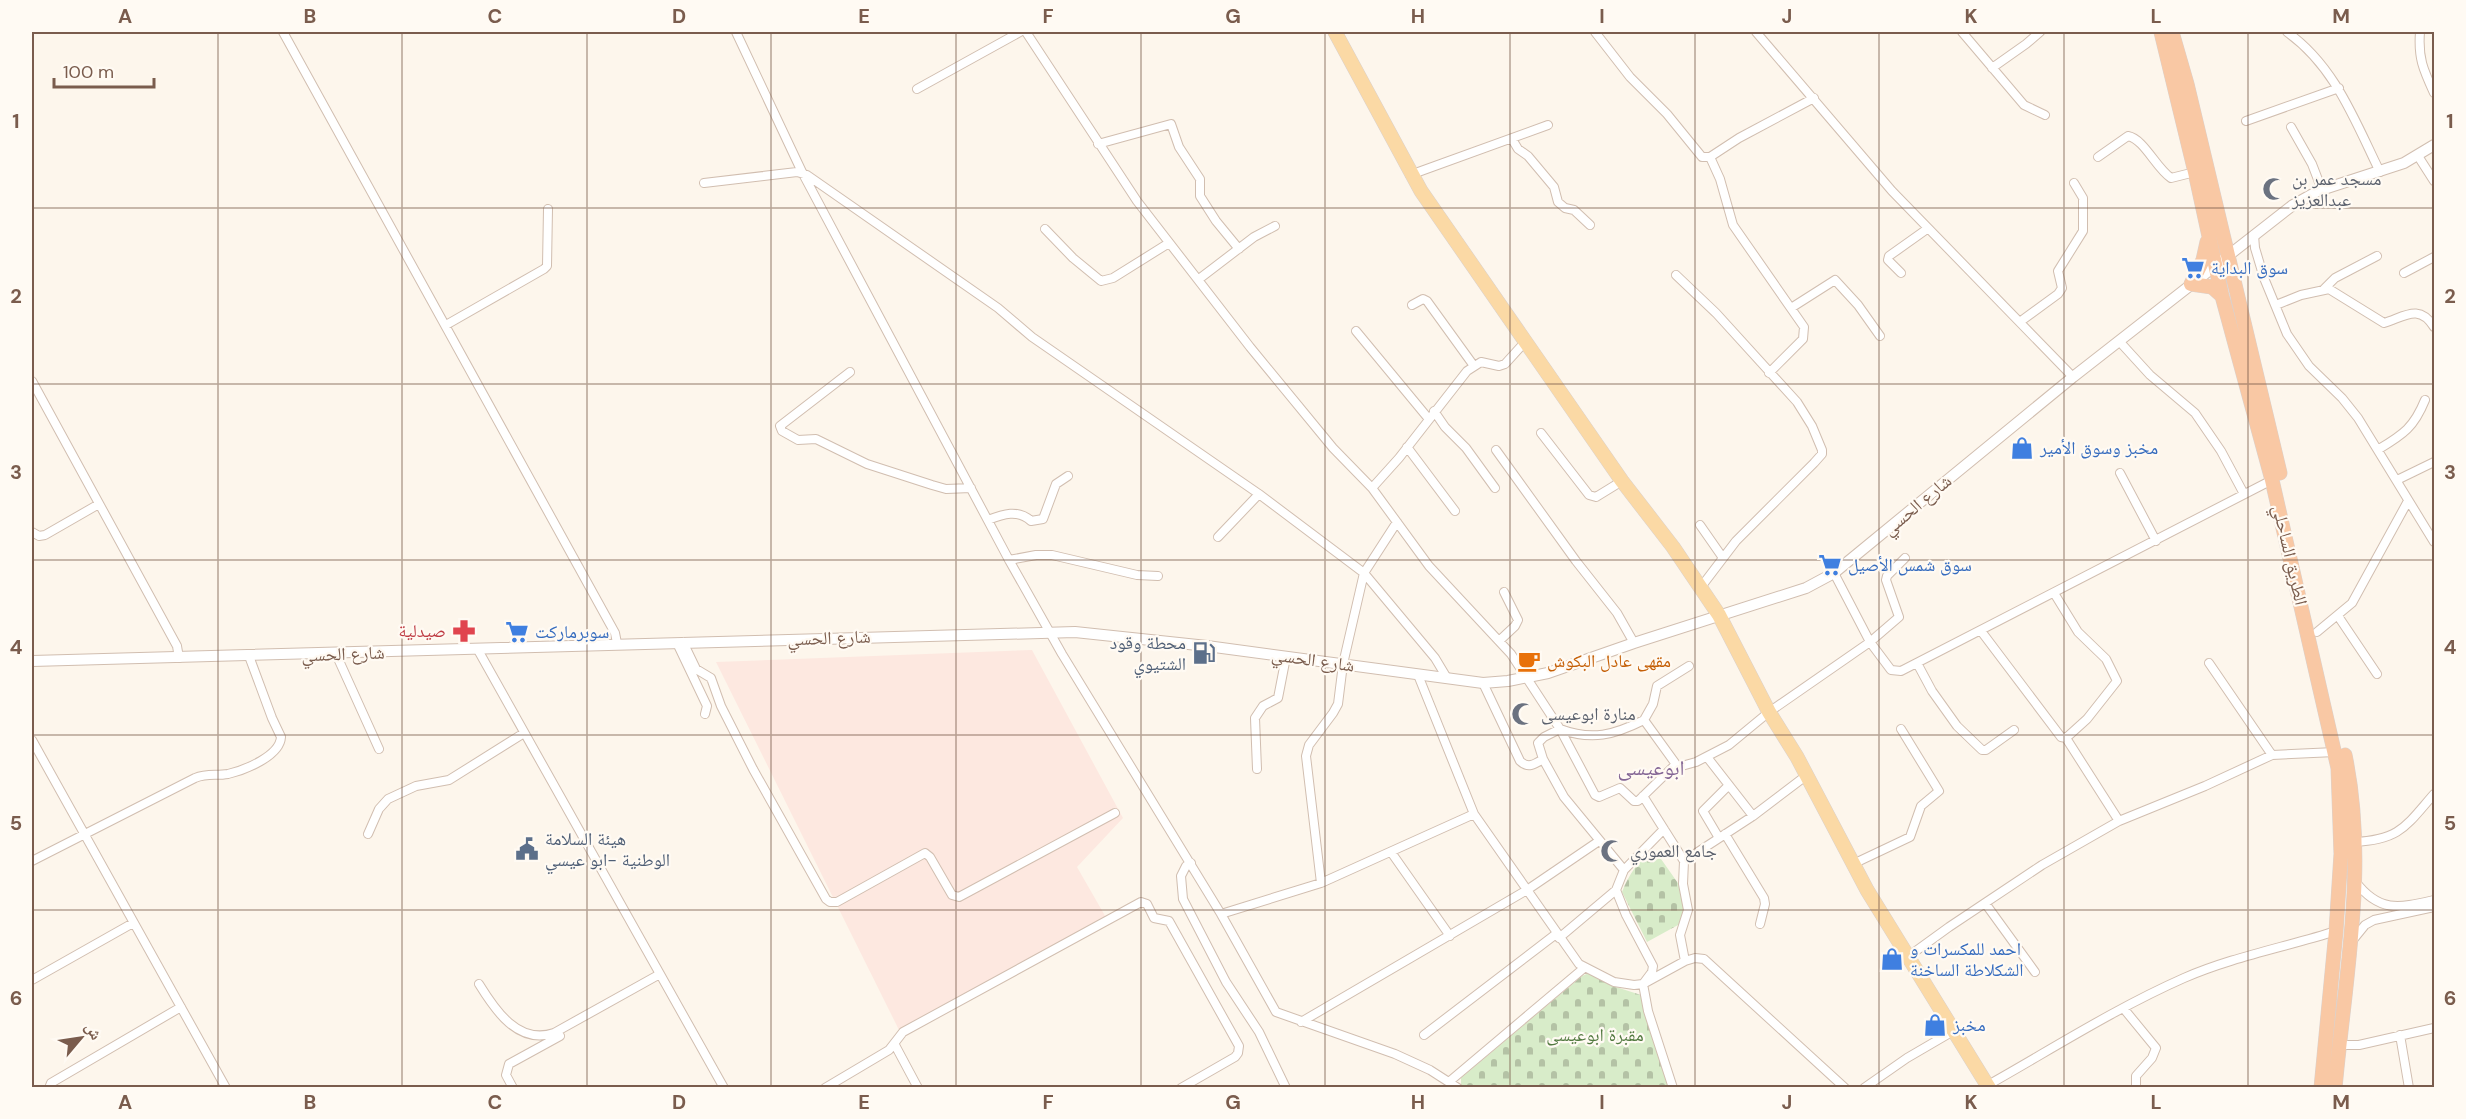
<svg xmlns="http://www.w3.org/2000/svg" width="2466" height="1119" viewBox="0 0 2466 1119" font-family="'DM Sans','Noto Naskh Arabic',sans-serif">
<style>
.commercial{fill:#fde8e0}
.cemetery{fill:url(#cemetery-stones)}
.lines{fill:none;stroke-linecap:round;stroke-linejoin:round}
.minor-casing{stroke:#d1beb0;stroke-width:10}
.tertiary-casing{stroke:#d1beb0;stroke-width:12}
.primary-casing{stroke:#dad1cd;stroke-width:15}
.trunk-casing{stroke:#dad1cd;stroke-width:15}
.minor{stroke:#fff;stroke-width:8}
.tertiary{stroke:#fff;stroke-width:10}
.primary{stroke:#fbd9a5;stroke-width:14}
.trunk{stroke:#f9c8a4;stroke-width:14}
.grid{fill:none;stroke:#7a5c4d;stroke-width:1.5;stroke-opacity:0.55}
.labels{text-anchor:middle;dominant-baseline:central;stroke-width:4.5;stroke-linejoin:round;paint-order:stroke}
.worship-label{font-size:18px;fill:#5b616d;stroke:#fffaf3;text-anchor:start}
.shop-label{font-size:18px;fill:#366cbe;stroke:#fffaf3;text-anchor:start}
.street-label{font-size:18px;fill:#7a5c4d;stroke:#fffaf3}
.health-label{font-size:18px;fill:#be3a42;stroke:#fffaf3;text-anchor:end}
.service-label{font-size:18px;fill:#4e5e75;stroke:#fffaf3;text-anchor:end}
.food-label{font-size:18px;fill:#c56008;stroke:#fffaf3;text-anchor:start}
.park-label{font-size:18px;fill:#537a41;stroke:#fffaf3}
.quarter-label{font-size:21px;fill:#846695;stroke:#fffaf3}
.neatline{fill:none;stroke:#7a5c4d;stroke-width:2}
.grid-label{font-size:20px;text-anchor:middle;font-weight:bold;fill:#7a5c4d}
</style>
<defs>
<pattern id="cemetery-stones" width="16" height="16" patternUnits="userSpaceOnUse" patternTransform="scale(1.5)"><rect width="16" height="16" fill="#d8ecc9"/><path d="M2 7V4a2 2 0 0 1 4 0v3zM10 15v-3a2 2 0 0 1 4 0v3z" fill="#b4c2a5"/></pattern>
</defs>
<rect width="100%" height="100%" fill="#fdf6ec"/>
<path class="commercial" d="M1032 650 1123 818 1077 867 1108 921 899 1030 716 662Z"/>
<path class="cemetery" d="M1654 849 1680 886 1685 915 1678 925 1647 942 1622 892C1629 874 1638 861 1654 849Z
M1589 973 1616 987 1641 995 1668 1087 1465 1088 1461 1085V1078L1582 976Z"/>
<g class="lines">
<g class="minor-casing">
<path id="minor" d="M283 32 615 633 617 643
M736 32 802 172 1009 560 1062 654 1221 914 1276 1012 1395 1054 1430 1070 1458 1088
M1026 32 1137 201 1250 347 1333 448 1372 488 1429 566 1511 654 1560 729 1595 795 1599 797 1620 788 1634 801H1638L1675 765
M1595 32 1630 77 1667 114 1702 157H1710L1739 138 1814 98
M1756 32 1892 191 2073 377
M1962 32 2024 105 2045 115
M2287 32C2335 66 2355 121 2380 172
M2420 32C2418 58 2423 69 2434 93
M1992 68 2026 44 2040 32
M917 89 1020 32
M2246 121 2339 88
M2291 127 2312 164 2322 190
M1512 139 1518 149 1528 156 1554 187 1558 202 1565 208 1574 210 1590 225
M1098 144 1171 124 1179 147 1200 179V196L1216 221 1239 249
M2418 156 2434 181
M1710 157 1720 179 1733 225 1804 327 1803 339 1769 373
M2098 157 2128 136C2144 139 2156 168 2171 178L2195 172
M1410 175 1548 125
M704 183 797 172 807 175 998 308 1032 337 1259 494 1364 573 1435 658 1447 678
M1045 229 1073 258 1101 281 1113 278 1169 243
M2254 235 2255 248 2264 278 2287 334 2309 366 2342 398 2358 418 2434 542
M1901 273 1888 260 1889 256 1927 229
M2404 273 2434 257
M1676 275 1716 313 1797 402 1812 426 1822 450V454L1814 463 1736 541 1701 587
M1199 279 1254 237 1275 226
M2324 289 2335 278 2377 256
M1412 305 1423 299 1427 301 1474 366
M2276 305 2301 295 2329 289 2384 323C2404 317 2419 303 2434 327
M1791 308 1835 280 1858 305 1880 336
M2021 321 2058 294 2062 288 2058 271 2083 231V198L2074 183
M446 325 544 269 547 266 548 209
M1356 331 1428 418
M2119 341 2150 375 2195 413 2221 451 2244 494
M850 372 780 426 782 431 798 440 816 439 867 464 932 485 946 489 971 488
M32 381 177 646 179 658
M1434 411 1445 427 1466 448 1495 488
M1541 433 1589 495 1596 497 1622 481
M1407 447 1455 511
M2379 449C2404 434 2414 427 2425 400
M1496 450 1576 561 1617 613 1634 643
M2120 473 2156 541
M2397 480 2434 462
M1372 488 1399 458 1467 371 1481 362 1499 366 1505 364 1525 342
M988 520C1003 514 1018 509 1031 521L1043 519 1056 484 1068 476
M1700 525 1723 558
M32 532 39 536 45 535 99 504
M1218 537 1259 494
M1009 560 1036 555H1052L1137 575 1158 576
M1834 573 1870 642 1891 670 1901 671 2272 480
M2054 593 2078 632 2106 659 2117 681 2087 719 2066 738
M2338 616 2377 674
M1981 631 2061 737 2066 738 2119 821
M2317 632 2352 603 2408 501
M1499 641 1515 626 1518 620 1504 592
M683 642 696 669 711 678 721 706 753 769 826 899 830 902H837L925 853 930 857 952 895 959 897 1115 813
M677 643 707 706 705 714
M478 650 724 1088
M336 654 379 749
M1917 663 1932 691 1957 726 1982 750H1986L2014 730
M2209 663 2272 755
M1418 675 1474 814 1579 964 1614 982 1634 985 1643 984 1685 961 1695 958 1704 959 1845 1088
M1483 683 1520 761C1528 769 1535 764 1543 759
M1644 720 1678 767 1696 762 1729 745 1769 712 1870 642 1899 617 1886 580 1887 576 1905 558
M32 740 226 1088
M1707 757 1753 816
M1257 769 1255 718 1263 706 1278 698 1286 657
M1643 796 1684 861 1683 884 1688 910 1680 935 1685 961
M1664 829 1624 870 1616 890 1626 915 1653 966 1652 972 1643 984 1648 1011 1673 1088
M368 834 379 809 388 799 416 786 449 780 524 733
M1725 834 1764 898 1765 904 1760 924
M1719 838 1703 811 1729 785
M2354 842C2400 840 2406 826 2434 794
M1391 852 1450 936
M32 861 195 778C207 773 216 776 228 774 245 770 280 756 281 737L272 718 249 656
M1684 861 1753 816 1807 775
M1191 863 1186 866 1181 876 1183 899 1226 982 1259 1032 1286 1088
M1853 864 1910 837 1921 806 1939 791 1901 729
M1624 870 1564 797 1543 759 1538 743 1544 737 1560 729C1592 741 1614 735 1644 720L1653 704 1657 686 1689 666
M2355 881C2379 913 2399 908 2434 900
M1321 883 1306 756 1309 745 1333 713 1338 704 1343 664 1364 573 1397 522
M1985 903 2035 972
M1221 914 1321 883 1474 814
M1559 938 1616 890
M2352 941 2365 925 2374 920 2434 907
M1909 956 1949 927 2042 865 2119 821 2205 786 2272 755 2335 752
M32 980 133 923
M479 984C495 1010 518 1045 554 1033L660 974
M2124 1009 2156 1048 2152 1058 2136 1076V1088
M1301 1022 1527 890 1599 841
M1424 1035 1556 934
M2400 1035 2409 1088
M895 1045 918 1088
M2339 1045H2359L2434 1028
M1450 1081 1584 968
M1988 1085C2052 1049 2116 1008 2184 978 2232 957 2286 947 2336 931
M49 1088 51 1083 181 1007
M513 1088 506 1075 509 1064 560 1036
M825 1088 889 1050 903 1032 1141 902 1147 904 1154 918 1169 921 1239 1046 1238 1053 1235 1057 1181 1088
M1864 1088 1907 1058 1955 1030"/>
</g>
<g class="tertiary-casing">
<path id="tertiary" d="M32 661 1075 632 1207 646 1483 683 1508 681 1548 673 1634 643 1806 588 1834 573 2073 377 2293 205 2318 191 2404 163 2434 145"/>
</g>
<g class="primary-casing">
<path id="primary" d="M1335 32 1421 191 1622 481 1673 547 1719 615 1769 712 1797 757 1867 890 1989 1088"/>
</g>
<g class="trunk-casing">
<path id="trunk" d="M2161 32 2195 172 2222 296 2272 480 2338 768 2341 854 2336 931 2321 1088
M2172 32 2187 84 2280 473
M2191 284 2203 260 2207 242
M2191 284 2212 287 2222 296
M2335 1088C2345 978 2368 865 2345 755"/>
</g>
<use href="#minor" class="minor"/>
<use href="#tertiary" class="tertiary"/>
<use href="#primary" class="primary"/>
<use href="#trunk" class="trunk"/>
</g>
<path class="grid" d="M218 32V1088M402 32V1088M587 32V1088M771 32V1088M956 32V1088M1141 32V1088M1325 32V1088M1510 32V1088M1695 32V1088M1879 32V1088M2064 32V1088M2248 32V1088M32 208H2434M32 384H2434M32 560H2434M32 735H2434M32 910H2434"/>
<defs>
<g id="mosque-bare" transform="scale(1.8)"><path d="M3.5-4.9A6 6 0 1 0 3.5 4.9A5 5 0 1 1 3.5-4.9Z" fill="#6b7280" stroke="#fffaf3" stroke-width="2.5" paint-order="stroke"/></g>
<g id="supermarket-bare" transform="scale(1.8)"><path d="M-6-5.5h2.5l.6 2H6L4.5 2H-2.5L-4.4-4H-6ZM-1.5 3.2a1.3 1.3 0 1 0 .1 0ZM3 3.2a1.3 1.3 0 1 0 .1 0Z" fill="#3f7fe0" stroke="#fffaf3" stroke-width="2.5" paint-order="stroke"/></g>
<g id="shop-bare" transform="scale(1.8)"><path d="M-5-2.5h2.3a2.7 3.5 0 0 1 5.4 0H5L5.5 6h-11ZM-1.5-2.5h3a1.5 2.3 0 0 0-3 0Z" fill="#3f7fe0" stroke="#fffaf3" stroke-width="2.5" paint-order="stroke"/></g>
<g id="pharmacy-bare" transform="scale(1.8)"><path d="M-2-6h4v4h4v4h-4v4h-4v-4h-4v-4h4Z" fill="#e0444e" stroke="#fffaf3" stroke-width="2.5" paint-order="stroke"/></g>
<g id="fuel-bare" transform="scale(1.8)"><path d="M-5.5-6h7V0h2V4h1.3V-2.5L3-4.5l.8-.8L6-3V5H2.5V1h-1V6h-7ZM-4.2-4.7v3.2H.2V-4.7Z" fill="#5c6f8a" stroke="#fffaf3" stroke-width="2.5" paint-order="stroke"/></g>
<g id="cafe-bare" transform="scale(1.8)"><path d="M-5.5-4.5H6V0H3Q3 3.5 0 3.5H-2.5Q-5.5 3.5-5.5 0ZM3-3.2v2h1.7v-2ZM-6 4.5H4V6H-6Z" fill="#e8710a" stroke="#fffaf3" stroke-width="2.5" paint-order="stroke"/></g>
<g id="civic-bare" transform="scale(1.8)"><path d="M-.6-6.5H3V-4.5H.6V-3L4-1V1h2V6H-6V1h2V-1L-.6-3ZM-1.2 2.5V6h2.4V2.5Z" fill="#5c6f8a" stroke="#fffaf3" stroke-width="2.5" paint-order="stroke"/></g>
</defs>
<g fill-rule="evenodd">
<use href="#mosque-bare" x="2274" y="189"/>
<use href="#supermarket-bare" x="2193" y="268"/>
<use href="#shop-bare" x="2022" y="448"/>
<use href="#supermarket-bare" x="1830" y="565"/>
<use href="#pharmacy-bare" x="464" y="631"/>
<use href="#supermarket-bare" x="517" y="632"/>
<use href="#fuel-bare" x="1204" y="653"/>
<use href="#cafe-bare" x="1529" y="661"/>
<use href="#mosque-bare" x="1523" y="714"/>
<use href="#civic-bare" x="527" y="849"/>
<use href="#mosque-bare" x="1612" y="851"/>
<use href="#shop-bare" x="1892" y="959"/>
<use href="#shop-bare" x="1935" y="1025"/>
</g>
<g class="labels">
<g class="worship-label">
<text x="2292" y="179">مسجد عمر بن<tspan x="2292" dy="21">عبدالعزيز</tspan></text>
<text x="1541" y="714">منارة ابوعيسى</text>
<text x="1630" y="851">جامع العموري</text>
</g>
<g class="shop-label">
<text x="2211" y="268">سوق البداية</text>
<text x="2040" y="448">مخبز وسوق الأمير</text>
<text x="1848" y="565">سوق شمس الأصيل</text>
<text x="535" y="632">سوبرماركت</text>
<text x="1910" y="949">احمد للمكسرات و<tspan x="1910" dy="21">الشكلاطة الساخنة</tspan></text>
<text x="1953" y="1025">مخبز</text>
</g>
<g class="street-label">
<text transform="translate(1917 505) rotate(-40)">شارع الحسي</text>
<text transform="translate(2290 555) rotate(77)">الطريق الساحلي</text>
<text transform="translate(829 638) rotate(-2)">شارع الحسي</text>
<text transform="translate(343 654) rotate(-2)">شارع الحسي</text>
<text transform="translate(1313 660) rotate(8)">شارع الحسي</text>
</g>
<g class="health-label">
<text x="446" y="631">صيدلية</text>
</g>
<g class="service-label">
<text x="1186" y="643">محطة وقود<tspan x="1186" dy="21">الشتيوي</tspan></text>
<text x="545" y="839" text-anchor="start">هيئة السلامة<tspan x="545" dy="21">الوطنية -ابو عيسي</tspan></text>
</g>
<g class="food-label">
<text x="1547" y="661">مقهى عادل البكوش</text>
</g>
<g class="park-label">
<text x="1595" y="1035">مقبرة ابوعيسى</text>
</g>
<g class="quarter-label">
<text x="1651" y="768">ابوعيسى</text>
</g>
</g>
<rect width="2466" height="1119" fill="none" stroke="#fffaf3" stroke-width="66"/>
<g transform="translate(81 1038) rotate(61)" stroke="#fffaf3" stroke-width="4.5" paint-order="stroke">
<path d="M0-4.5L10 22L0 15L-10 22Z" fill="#7a5c4d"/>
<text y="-9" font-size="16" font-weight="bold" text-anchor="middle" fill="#7a5c4d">ش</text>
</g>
<path d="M54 78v9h100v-9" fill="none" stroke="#7a5c4d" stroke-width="3"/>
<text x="63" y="78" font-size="18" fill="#7a5c4d" stroke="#fffaf3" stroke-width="4.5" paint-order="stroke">100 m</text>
<rect x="33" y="33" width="2400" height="1053" class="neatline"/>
<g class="grid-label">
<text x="125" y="23">A</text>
<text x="310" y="23">B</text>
<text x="495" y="23">C</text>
<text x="679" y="23">D</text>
<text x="864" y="23">E</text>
<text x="1048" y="23">F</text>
<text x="1233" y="23">G</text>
<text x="1418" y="23">H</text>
<text x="1602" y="23">I</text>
<text x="1787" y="23">J</text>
<text x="1971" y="23">K</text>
<text x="2156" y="23">L</text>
<text x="2341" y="23">M</text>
<text x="16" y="128">1</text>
<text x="2450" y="128">1</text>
<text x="16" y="303">2</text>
<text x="2450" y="303">2</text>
<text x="16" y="479">3</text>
<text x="2450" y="479">3</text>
<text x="16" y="654">4</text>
<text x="2450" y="654">4</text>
<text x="16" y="830">5</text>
<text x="2450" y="830">5</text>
<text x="16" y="1005">6</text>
<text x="2450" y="1005">6</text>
<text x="125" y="1109">A</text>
<text x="310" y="1109">B</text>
<text x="495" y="1109">C</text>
<text x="679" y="1109">D</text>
<text x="864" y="1109">E</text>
<text x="1048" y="1109">F</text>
<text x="1233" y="1109">G</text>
<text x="1418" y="1109">H</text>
<text x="1602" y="1109">I</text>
<text x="1787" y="1109">J</text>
<text x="1971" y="1109">K</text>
<text x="2156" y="1109">L</text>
<text x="2341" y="1109">M</text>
</g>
</svg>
